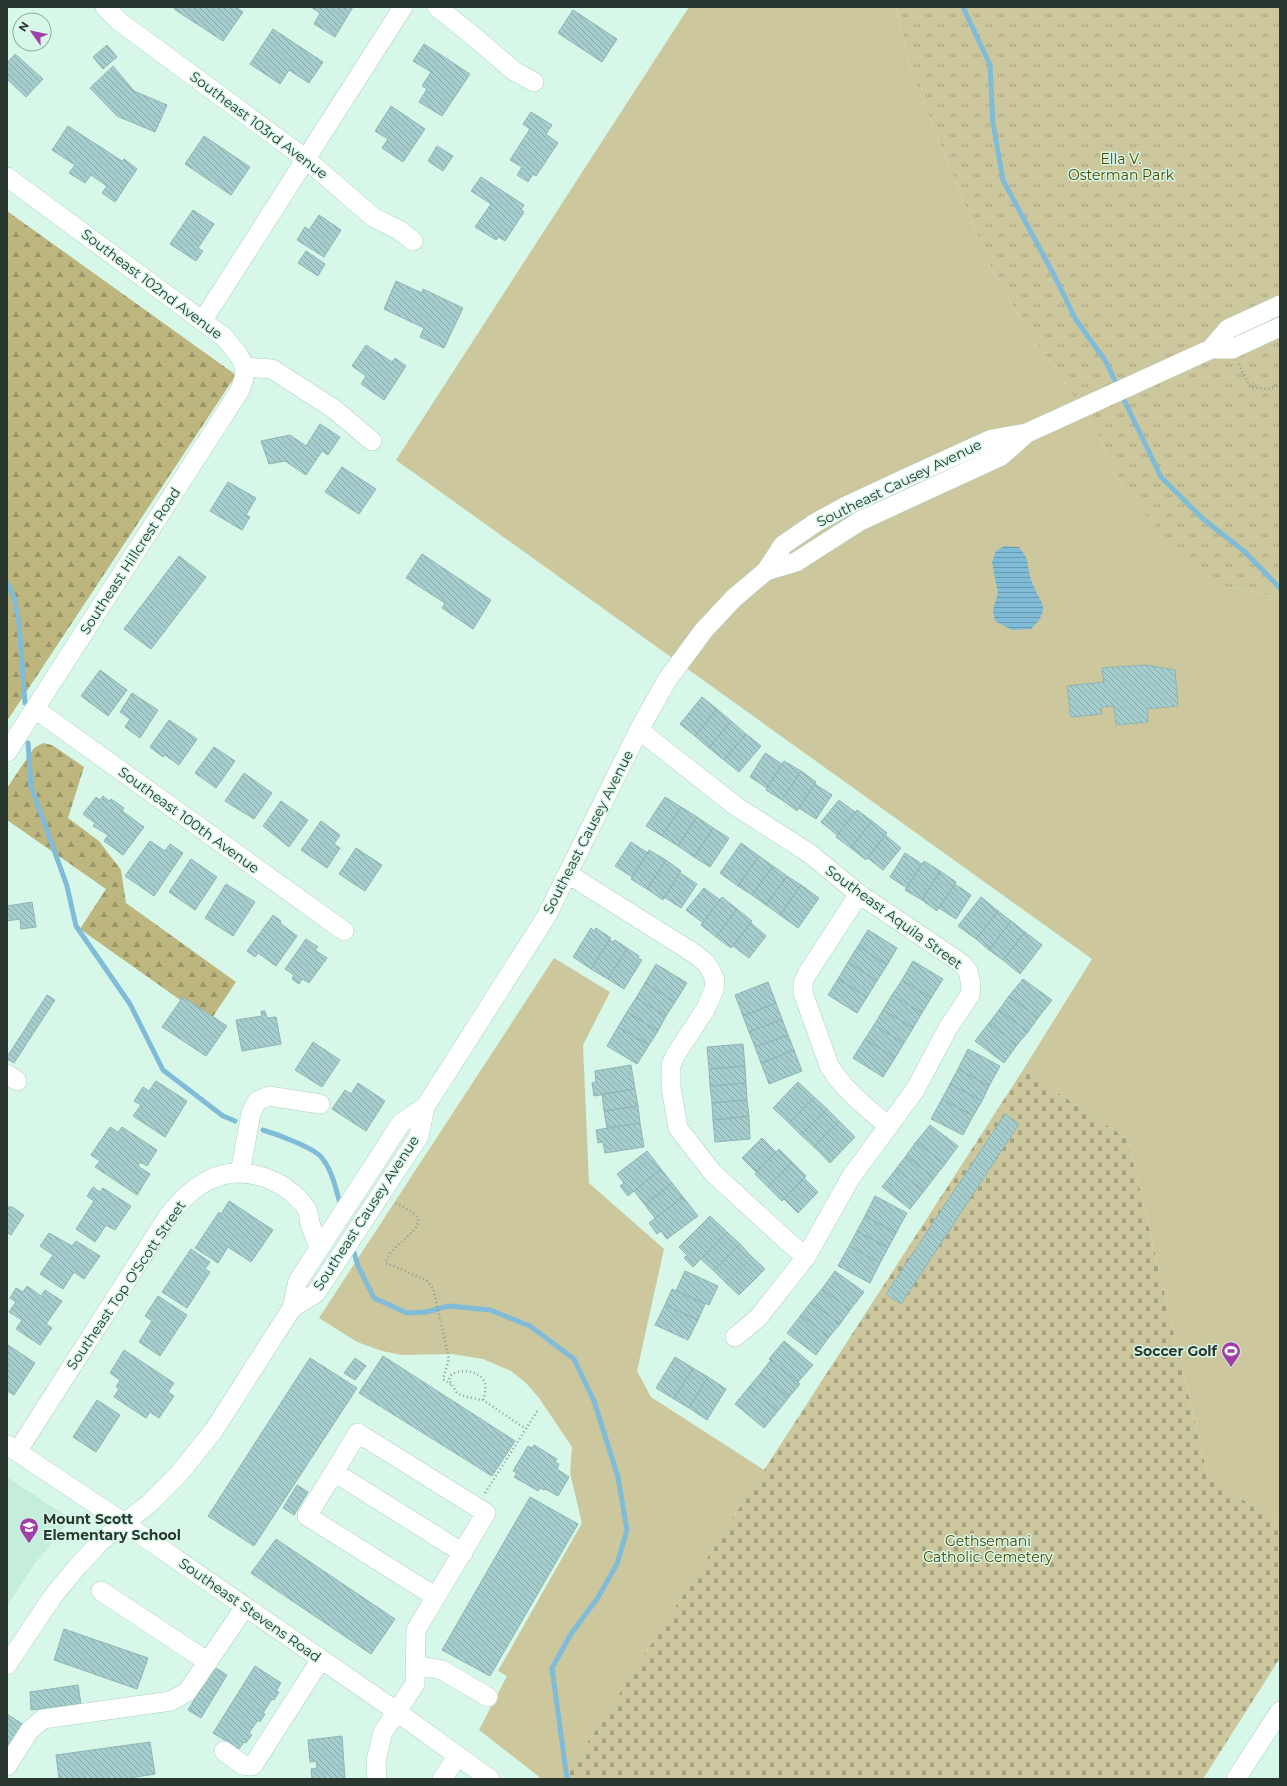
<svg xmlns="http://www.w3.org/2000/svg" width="1287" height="1786" viewBox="0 0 1287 1786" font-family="Montserrat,sans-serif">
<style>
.built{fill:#c4eedb}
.grass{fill:#ccc79d}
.forest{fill:url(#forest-firs)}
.cemetery{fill:url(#cemetery-stones)}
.park{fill:url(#park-tufts)}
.water{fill:url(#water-rules)}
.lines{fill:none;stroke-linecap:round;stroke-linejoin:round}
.stream{stroke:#80bcd8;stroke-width:5}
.building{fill:url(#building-back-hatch);stroke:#8fb5b5}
.minor-casing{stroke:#afd0c1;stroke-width:20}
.path{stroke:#889f94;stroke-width:2.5;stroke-dasharray:1 3;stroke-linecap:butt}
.minor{stroke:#fff;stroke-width:19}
.labels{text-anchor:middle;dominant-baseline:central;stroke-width:3;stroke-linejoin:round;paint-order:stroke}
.street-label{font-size:14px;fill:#2a3731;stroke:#d7f8e8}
.park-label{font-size:14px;fill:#514800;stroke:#d7f8e8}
.poi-label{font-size:14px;font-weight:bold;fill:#2a3731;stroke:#d7f8e8;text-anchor:end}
</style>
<defs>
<pattern id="forest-firs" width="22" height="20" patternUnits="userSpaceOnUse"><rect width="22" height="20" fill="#bdb67e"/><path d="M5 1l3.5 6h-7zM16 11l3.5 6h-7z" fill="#9a9568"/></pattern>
<pattern id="cemetery-stones" width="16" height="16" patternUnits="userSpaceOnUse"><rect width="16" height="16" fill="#ccc79d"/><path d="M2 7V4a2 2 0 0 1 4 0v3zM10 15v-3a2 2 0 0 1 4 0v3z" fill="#a6a281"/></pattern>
<pattern id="park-tufts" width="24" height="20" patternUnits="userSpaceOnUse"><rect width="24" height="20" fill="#ccc79d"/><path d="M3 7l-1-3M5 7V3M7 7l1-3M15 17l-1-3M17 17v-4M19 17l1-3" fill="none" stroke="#a6a281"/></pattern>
<pattern id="water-rules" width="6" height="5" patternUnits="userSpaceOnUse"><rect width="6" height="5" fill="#80bcd8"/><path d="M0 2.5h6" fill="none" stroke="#699ab0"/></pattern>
<pattern id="building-back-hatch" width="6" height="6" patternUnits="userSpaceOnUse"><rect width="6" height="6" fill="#a7cece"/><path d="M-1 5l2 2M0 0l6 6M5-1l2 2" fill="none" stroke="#88a8a8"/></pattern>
</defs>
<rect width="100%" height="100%" fill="#d7f8e8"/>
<path class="built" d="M7 1477 63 1514 65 1527 36 1562 7 1606Z"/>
<path class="grass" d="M689 7H896L912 74 987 259 1020 318 1063 380 1096 432 1125 491 1227 587 1265 594 1280 601V1524L1208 1477 1128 1139 1023 1070 1092 959 396 460Z
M554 958 610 992 583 1045 589 1183 664 1249 637 1371 651 1397 764 1470 564 1779H542L479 1730 507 1676 498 1671 582 1523 570 1473 572 1447 539 1398 526 1383 511 1371 483 1359 452 1354 402 1355 382 1351 357 1342 319 1318Z"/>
<path class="forest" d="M7 211 236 375 7 721Z
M43 743 52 745 84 767 68 818 99 841 121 870 126 903 236 982 210 1021 80 929 106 889 7 820V788L34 748Z"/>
<path class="cemetery" d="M1023 1070 1128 1139 1208 1477 1280 1524V1658L1203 1779H564Z"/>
<path class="park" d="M896 7H1280V601L1265 594 1227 587 1181 555 1125 491 1096 432 1063 380 1020 318 987 259 912 74Z"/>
<path class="water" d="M1004 546 1019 547C1031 562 1026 563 1031 579 1038 603 1054 606 1031 629L1012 630 995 621 993 610 998 593 992 562 996 551Z"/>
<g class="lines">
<path class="stream" d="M963 7 990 65 993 123 1003 180 1055 277 1076 320 1105 360 1161 477 1203 519 1244 551 1280 588
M7 583 14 597 19 623 25 703
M28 743 31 786 67 886 76 926 130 1004 163 1070 223 1116 235 1121
M263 1130C276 1134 315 1148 322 1158 333 1172 336 1190 341 1207
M352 1246 358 1266 374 1298 407 1313 426 1312 449 1306 490 1310 530 1326 574 1359 594 1401 618 1477 627 1530 617 1564 597 1599 571 1634 552 1668 567 1779"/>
</g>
<path class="building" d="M175 7H236L243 12 223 41 174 9Z
M311 7H353L335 37 314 24 320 13Z
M573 10 617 39 602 62 558 33Z
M273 29 323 62 309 83 289 70 280 84 250 64Z
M424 44 470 74 442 116 419 102 427 89 422 86 431 72 413 61Z
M107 45 117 57 103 69 93 57Z
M15 54 43 79 26 97 7 79V63Z
M113 66 134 91 167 105 155 132 117 116 90 88Z
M391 106 425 129 403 162 382 148 388 139 375 131Z
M531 112 552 125 546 134 558 143 536 176 533 174 528 182 517 175 522 167 510 160 530 129 523 124Z
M68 126 122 161 124 159 137 169 115 202 102 193 107 186 91 175 85 183 69 173 75 165 52 150Z
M204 136 250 167 231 195 185 164Z
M437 146 453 156 443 171 428 161Z
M481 177 524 205 521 210 524 212 505 241 499 237 496 240 475 227 491 204 471 191Z
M193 210 214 224 198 248 203 251 196 261 170 244Z
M319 215 341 230 324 257 297 240 305 227 309 230Z
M306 251 325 264 318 276 298 263Z
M396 281 422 293 423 289 463 308 444 348 420 337 424 328 384 309Z
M366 345 392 362 395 358 406 366 384 400 361 384 366 376 352 366Z
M320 424 340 437 328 455 322 451 306 475 285 461 269 464 261 441 290 435 306 446Z
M342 467 376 489 359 514 325 492Z
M228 482 256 498 246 515 250 517 242 530 210 511Z
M422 554 491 600 473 629 442 608 445 603 406 578Z
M179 556 206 577 151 649 124 629Z
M1146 665 1175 670 1178 706 1147 709 1148 722 1116 725 1114 706 1101 707 1102 714 1071 717 1067 686 1104 682 1102 668Z
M100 670 127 690 108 716 81 696Z
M132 693 158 710 140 738 125 727 130 719 120 712Z
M702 697 717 709 695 736 680 724Z
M717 709 731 721 709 748 695 736Z
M169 720 197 739 179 765 165 755 163 757 150 747Z
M731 721 746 734 724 760 709 748Z
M746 734 761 746 739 772 724 760Z
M214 747 235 761 216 788 195 773Z
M765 753 782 764 767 788 750 777Z
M784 761 801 771 782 800 766 790Z
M801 771 816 782 797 811 782 800Z
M244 773 272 793 254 819 225 801Z
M815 784 832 795 816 819 799 808Z
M103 796 109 801 111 799 124 808 122 811 144 827 123 855 104 841 108 835 93 826 95 823 83 814 96 797 100 800Z
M665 797 681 807 662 836 646 826Z
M839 800 855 812 837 835 821 822Z
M281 801 308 820 289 847 263 826Z
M681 807 697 817 678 846 662 836Z
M857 810 872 821 851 848 836 837Z
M697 817 713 828 694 857 678 846Z
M321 821 340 835 334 844 340 848 327 868 301 850Z
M872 821 887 833 866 860 851 848Z
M713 828 729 838 710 867 694 857Z
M885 835 901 848 883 870 868 858Z
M150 841 165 851 170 844 183 853 154 896 125 876Z
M631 842 648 853 632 877 615 866Z
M741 843 759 856 738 886 720 873Z
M356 848 382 865 365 891 339 874Z
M649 850 666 860 647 889 631 879Z
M905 853 922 864 907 888 890 877Z
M759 856 773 866 752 895 738 886Z
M191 859 217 877 195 910 169 892Z
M666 860 681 871 663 900 647 889Z
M924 861 940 871 922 900 905 890Z
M773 866 787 876 766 905 752 895Z
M940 871 956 882 937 911 922 900Z
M680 873 697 884 681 908 664 897Z
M787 876 801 885 780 915 766 905Z
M226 884 255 902 233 936 205 918Z
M955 884 971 895 956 919 939 908Z
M801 885 819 898 798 928 780 915Z
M704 888 720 900 703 923 686 910Z
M722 897 737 909 716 937 701 925Z
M981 897 998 911 976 939 958 926Z
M32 902 36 927 21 929 20 919 7 921V906Z
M737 909 752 921 731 948 716 937Z
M998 911 1011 921 989 950 976 939Z
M273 915 281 921 280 923 297 936 276 966 258 953 255 957 247 951Z
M1011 921 1025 932 1003 960 989 950Z
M751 923 766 936 749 958 733 946Z
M591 928 594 931 596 928 611 938 591 969 573 957Z
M868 930 897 948 887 965 858 946Z
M1025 932 1042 945 1020 974 1003 960Z
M306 939 318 947 315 950 327 958 309 983 302 979 299 984 292 979 294 975 285 969Z
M609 940 613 942 615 940 627 948 608 979 591 969Z
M858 946 887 965 877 981 848 962Z
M627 948 639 956 638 958 642 960 624 989 608 979Z
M913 961 943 979 931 998 902 980Z
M848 962 877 981 867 997 838 979Z
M656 964 687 983 675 1002 645 983Z
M838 979 867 997 857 1013 828 995Z
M1023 979 1052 1000 1038 1018 1009 996Z
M902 980 931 998 922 1013 892 995Z
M768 982 776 1003 743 1016 735 995Z
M645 983 675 1002 666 1016 636 998Z
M47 995 55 1000 14 1063 7 1059V1057Z
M892 995 922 1013 913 1028 883 1010Z
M1009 996 1038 1018 1028 1032 999 1010Z
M183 997 227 1026 206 1056 162 1027Z
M636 998 666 1016 658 1031 627 1012Z
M776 1003 782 1019 749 1032 743 1016Z
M883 1010 913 1028 904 1043 874 1025Z
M999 1010 1028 1032 1017 1045 989 1023Z
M261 1011H265L267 1018 276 1017 281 1044 242 1051 236 1020 262 1016Z
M627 1012 658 1031 649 1045 618 1027Z
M782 1019 788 1035 755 1047 749 1032Z
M989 1023 1017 1045 1004 1063 975 1041Z
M874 1025 904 1043 895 1058 865 1039Z
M618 1027 649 1045 637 1064 607 1046Z
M788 1035 794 1050 761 1063 755 1047Z
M865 1039 895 1058 883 1077 853 1058Z
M313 1042 340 1060 322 1087 295 1070Z
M743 1044 745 1066 709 1069 707 1047Z
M968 1049 1000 1066 989 1086 958 1069Z
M794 1050 802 1071 769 1084 761 1063Z
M631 1065 635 1089 594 1096 592 1083 596 1082 595 1071Z
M745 1066 746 1083 710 1086 709 1069Z
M958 1069 989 1086 982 1101 950 1084Z
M156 1081 187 1101 165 1137 133 1116 141 1105 134 1101 143 1087 149 1091Z
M798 1082 814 1097 789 1123 773 1108Z
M358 1083 385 1101 366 1131 332 1109 345 1090 351 1094Z
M746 1083 747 1100 712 1103 710 1086Z
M950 1084 982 1101 973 1116 942 1099Z
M635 1089 638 1106 604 1111 602 1094Z
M814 1097 827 1109 801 1135 789 1123Z
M942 1099 973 1116 963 1135 931 1119Z
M747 1100 749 1116 713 1120 712 1103Z
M638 1106 640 1123 607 1128 604 1111Z
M827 1109 839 1121 814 1147 801 1135Z
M1005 1114 1019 1124 901 1304 886 1294Z
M749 1116 750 1139 715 1142 713 1120Z
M839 1121 855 1137 830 1163 814 1147Z
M640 1123 644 1147 605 1153 603 1142 598 1143 596 1130Z
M930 1125 958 1146 945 1164 916 1142Z
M110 1127 118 1132 122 1127 157 1150 147 1166 140 1162 138 1166 150 1174 137 1195 95 1167 100 1161 91 1155Z
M762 1138 776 1152 756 1172 742 1158Z
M916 1142 945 1164 934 1178 906 1156Z
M779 1149 792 1162 768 1187 755 1174Z
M647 1151 661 1169 628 1196 620 1186 624 1183 617 1174Z
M906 1156 934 1178 924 1191 896 1169Z
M792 1162 806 1176 782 1201 768 1187Z
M661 1169 672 1183 645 1205 634 1191Z
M896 1169 924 1191 910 1209 882 1187Z
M804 1178 818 1192 798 1213 784 1199Z
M672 1183 683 1197 655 1218 645 1205Z
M93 1187 100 1192 103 1188 131 1206 115 1230 106 1225 95 1242 76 1229 94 1201 87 1196Z
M875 1196 907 1213 896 1233 865 1216Z
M683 1197 698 1216 667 1239 661 1231 657 1234 649 1223Z
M229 1201 273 1230 251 1262 228 1247 218 1263 195 1248 219 1212 221 1214Z
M7 1207H12L24 1215 11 1235 7 1232Z
M710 1216 727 1232 693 1267 684 1258 687 1255 679 1247Z
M865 1216 896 1233 888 1248 857 1231Z
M857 1231 888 1248 880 1263 849 1246Z
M727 1232 740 1244 714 1271 701 1259Z
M49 1233 72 1246 76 1241 100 1256 84 1279 74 1272 63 1289 40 1274 53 1255 40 1246Z
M740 1244 752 1257 726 1283 714 1271Z
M849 1246 880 1263 870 1283 838 1266Z
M191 1249 210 1262 205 1269 210 1272 187 1308 162 1292Z
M752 1257 765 1269 739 1295 726 1283Z
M685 1271 718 1286 709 1305 676 1291Z
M835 1271 864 1292 850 1310 822 1289Z
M27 1286 41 1296 45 1290 62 1301 46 1324 52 1328 40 1345 16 1329 22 1320 9 1312 16 1302 10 1298 16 1288 23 1292Z
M672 1289 705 1304 698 1320 665 1305Z
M822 1289 850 1310 840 1324 811 1302Z
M158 1296 187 1315 160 1356 139 1342 152 1321 145 1316Z
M811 1302 840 1324 829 1337 801 1315Z
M665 1305 698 1320 688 1340 655 1325Z
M801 1315 829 1337 816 1355 787 1333Z
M784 1341 813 1365 798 1382 769 1359Z
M8 1345 35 1363 14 1395 7 1391Z
M124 1350 174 1383 168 1392 174 1396 159 1418 150 1412 146 1418 114 1397 119 1389 116 1387 120 1380 110 1373Z
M383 1356 515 1441 492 1476 359 1393Z
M675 1357 693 1368 674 1399 656 1388Z
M310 1358 357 1388 254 1546 208 1516Z
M355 1358 366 1366 355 1380 344 1373Z
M771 1360 800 1384 789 1397 760 1374Z
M693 1368 708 1377 689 1408 674 1399Z
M760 1374 789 1397 778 1411 749 1387Z
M708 1377 726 1389 707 1420 689 1408Z
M749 1387 778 1411 764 1428 735 1404Z
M97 1400 120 1415 96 1452 73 1437Z
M534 1445 557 1459 555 1462 559 1464 557 1469 569 1477 558 1496 545 1489 544 1490 540 1488 538 1491 514 1477 517 1473 513 1471 528 1446 532 1448Z
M297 1485 308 1492 294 1515 283 1508Z
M530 1497 578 1524 490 1676 442 1650Z
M276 1539 395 1619 371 1654 251 1573Z
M64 1629 148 1658 137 1689 54 1660Z
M255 1666 281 1683 276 1691 279 1692 274 1700 272 1699 263 1713 265 1714 260 1722 258 1720 249 1733 252 1735 246 1743 244 1742 239 1749 213 1733Z
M214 1667 227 1675 201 1718 188 1710Z
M78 1685 81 1704 31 1710 30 1692Z
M7 1714 24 1725 7 1750Z
M342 1736 345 1779H312L311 1769 317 1768 316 1761 310 1762 308 1740Z
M150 1742 155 1774 124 1779H59L56 1755Z"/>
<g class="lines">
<g class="minor-casing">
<path id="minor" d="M105 7 120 22 306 159 373 217 399 230 413 241
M437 7 472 35 514 71 534 82
M7 177 224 337 238 354 245 367 272 369 334 409 372 441
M203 320 403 7
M1211 349H1232L1280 327
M766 571 796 562 860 521 1001 456 1027 433
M35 709 344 931
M639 730 737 807 809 853 859 894 961 963 968 971 971 984 970 995 948 1028 915 1090 851 1177 806 1257 758 1318 735 1337
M7 752 240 390 244 378 245 367
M568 874 695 954 706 963 711 971 715 980 714 990 705 1010 676 1054 671 1065V1087L678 1128 713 1173 786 1240 806 1257
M859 894 807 974 803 983V993L829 1065C843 1090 866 1107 888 1126
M7 1074 17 1081
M240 1173 251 1113 257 1101 269 1096 320 1104
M292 1308 316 1293 419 1136 425 1107 546 917 639 730 667 680 704 630 734 598 766 571 783 545 815 523 846 506 906 478 992 439 1027 433 1211 349 1228 329 1280 305
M7 1445 124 1523 386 1704 490 1779
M17 1452 168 1216C180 1202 192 1188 209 1180 242 1163 285 1179 306 1208 309 1212 309 1218 310 1223 312 1231 317 1240 319 1249
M334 1472 463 1553
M101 1591 208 1662
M7 1665 53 1596 77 1567 101 1541 150 1503 178 1475 214 1430 292 1308 298 1281 372 1168 401 1123 425 1107
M416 1665 442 1670 488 1697
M224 1751 243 1765 251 1766 254 1764 321 1659
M7 1766 30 1730 43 1719 171 1701 187 1692 245 1607
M377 1779 376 1761 383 1732 415 1684 416 1630 486 1513 358 1433 307 1516 436 1597
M442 1779 458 1756
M1236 1779 1280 1711"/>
</g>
<path class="path" d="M1239 364 1250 387 1268 389 1280 384
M396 1203C403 1207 412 1211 417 1217 425 1231 386 1247 386 1263L426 1280 433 1288 449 1359 443 1379 451 1385
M483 1400C485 1394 487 1387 484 1381 478 1370 459 1368 450 1376L449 1380 457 1393 466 1397 483 1400 526 1429
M485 1493 538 1410"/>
<use href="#minor" class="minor"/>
</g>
<defs>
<g id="stadium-pin" transform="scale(1)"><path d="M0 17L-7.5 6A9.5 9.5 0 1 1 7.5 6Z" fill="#9f3fa7" stroke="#d7f8e8"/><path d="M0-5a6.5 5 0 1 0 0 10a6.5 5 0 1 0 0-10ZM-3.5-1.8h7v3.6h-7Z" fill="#fff"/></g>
<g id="school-pin" transform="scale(1)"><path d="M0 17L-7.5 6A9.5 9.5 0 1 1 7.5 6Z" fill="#9f3fa7" stroke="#d7f8e8"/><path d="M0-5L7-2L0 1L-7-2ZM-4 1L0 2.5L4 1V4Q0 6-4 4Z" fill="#fff"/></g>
</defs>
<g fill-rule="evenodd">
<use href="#stadium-pin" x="1231" y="1351"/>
<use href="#school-pin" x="29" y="1527"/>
</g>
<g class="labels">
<g class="street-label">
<text transform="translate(259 125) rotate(37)">Southeast 103rd Avenue</text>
<text transform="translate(152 284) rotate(37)">Southeast 102nd Avenue</text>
<text transform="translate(899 483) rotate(-26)">Southeast Causey Avenue</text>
<text transform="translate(130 561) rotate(-57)">Southeast Hillcrest Road</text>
<text transform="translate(189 820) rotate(36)">Southeast 100th Avenue</text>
<text transform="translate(588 832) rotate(-63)">Southeast Causey Avenue</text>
<text transform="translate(894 917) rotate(36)">Southeast Aquila Street</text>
<text transform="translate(366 1213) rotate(-57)">Southeast Causey Avenue</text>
<text transform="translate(126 1285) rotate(-56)">Southeast Top O'Scott Street</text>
<text transform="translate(250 1610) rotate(35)">Southeast Stevens Road</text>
</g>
<g class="park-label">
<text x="1121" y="159">Ella V.<tspan x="1121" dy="16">Osterman Park</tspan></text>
<text x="988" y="1541">Gethsemani<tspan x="988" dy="16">Catholic Cemetery</tspan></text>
</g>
<g class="poi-label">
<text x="1217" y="1351">Soccer Golf</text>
<text x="43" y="1519" text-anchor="start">Mount Scott<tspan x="43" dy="16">Elementary School</tspan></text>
</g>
</g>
<rect width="1287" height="1786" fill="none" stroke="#2a3731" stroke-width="16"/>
<g transform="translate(32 32) rotate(303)"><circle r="19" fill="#d7f8e8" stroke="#92ab9f"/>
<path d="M0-3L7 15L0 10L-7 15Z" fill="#9f3fa7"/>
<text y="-6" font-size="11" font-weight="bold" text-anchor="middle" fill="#2a3731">N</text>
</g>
</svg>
